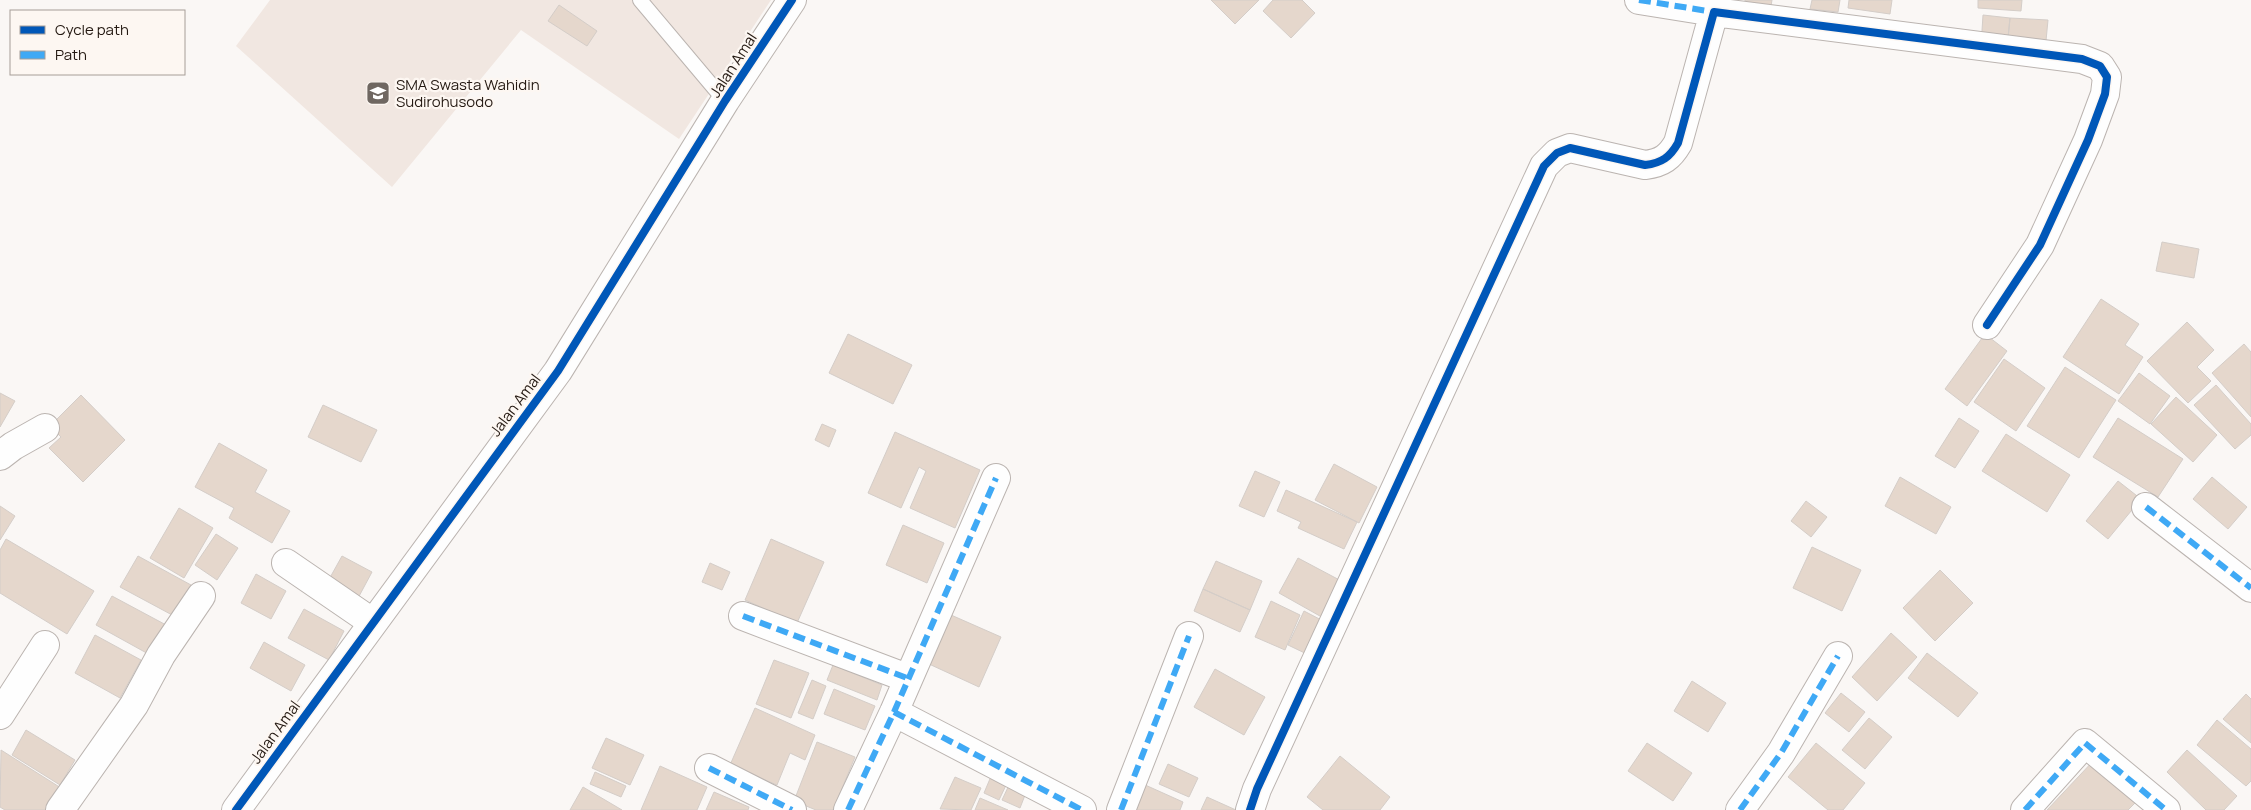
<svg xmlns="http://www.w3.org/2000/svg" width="2251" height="810" viewBox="0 0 2251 810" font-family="Manrope,sans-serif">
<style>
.built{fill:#f1e7e1}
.building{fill:#e5d7cc;stroke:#d4cdc8}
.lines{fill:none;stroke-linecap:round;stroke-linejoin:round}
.lane-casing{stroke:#bbb4b0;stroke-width:16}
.street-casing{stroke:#bbb4b0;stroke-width:30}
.lane{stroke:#fefefe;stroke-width:14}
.street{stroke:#fefefe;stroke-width:28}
.quiet{stroke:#3fa9f5;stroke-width:6;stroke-dasharray:12 6;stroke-linecap:butt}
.cycleway-casing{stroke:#fdf7f2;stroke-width:11}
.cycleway{stroke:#0057b8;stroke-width:8}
.labels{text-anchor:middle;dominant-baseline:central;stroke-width:4.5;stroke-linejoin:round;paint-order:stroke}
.street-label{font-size:15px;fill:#241912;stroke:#fdf7f2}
.poi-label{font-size:15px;fill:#241912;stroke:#fdf7f2;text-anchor:start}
</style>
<rect width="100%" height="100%" fill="#faf7f5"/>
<path class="built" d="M270 0H771L679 139 521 30 392 187 236 46Z"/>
<path class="building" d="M1211 0H1259L1235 24Z
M1273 0H1302L1315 13 1291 38 1263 11Z
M1745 0H1772L1771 6 1745 2Z
M1812 0H1840L1838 12 1810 9Z
M1849 0H1892L1890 14 1848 8Z
M1978 0H2022L2021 11 1978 8Z
M559 5 597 31 587 46 548 21Z
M1983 15 2010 18 2007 48 1981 46Z
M2010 18 2048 20 2045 51 2007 48Z
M2162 242 2199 249 2194 278 2156 271Z
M2101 299 2139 324 2125 345 2143 357 2119 394 2063 357Z
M2187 322 2214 350 2197 367 2211 381 2188 403 2147 361Z
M848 334 912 365 893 404 829 373Z
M1985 334 2007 351 1967 406 1945 389Z
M2244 344 2251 352V417L2212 373Z
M2004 359 2045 388 2016 431 1974 402Z
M2065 367 2116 400 2079 458 2027 426Z
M2139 373 2170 396 2150 424 2118 401Z
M2216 385 2251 424V435L2235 449 2194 405Z
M0 393 15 401 0 427Z
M81 395 125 440 83 482 49 448 61 437 50 426Z
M2176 397 2217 435 2193 462 2151 424Z
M323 405 377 430 361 462 308 437Z
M1959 418 1979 431 1955 468 1935 456Z
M2118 418 2183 459 2158 497 2093 457Z
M822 424 836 430 829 447 815 440Z
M895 432 980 470 955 528 910 508 926 471 919 467 901 508 868 493Z
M2006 434 2070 475 2047 512 1982 471Z
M219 443 267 470 255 492 290 511 272 543 229 518 234 508 195 487Z
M1334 464 1377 487 1359 523 1315 500Z
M1255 471 1280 482 1264 517 1239 506Z
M1900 477 1951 507 1936 534 1885 506Z
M2212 477 2247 507 2228 529 2193 499Z
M2118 481 2141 499 2108 539 2086 521Z
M1286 490 1357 522 1344 549 1298 528 1301 522 1277 511Z
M1806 501 1827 517 1811 537 1791 521Z
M0 506 15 516 0 540Z
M179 508 213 528 184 578 150 558Z
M903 525 944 543 927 583 886 565Z
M216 534 238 548 217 580 195 565Z
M6 539 94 591 67 634 0 593V550Z
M771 539 824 562 797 623 745 600Z
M1812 547 1861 570 1842 611 1793 588Z
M138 556 191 585 174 616 120 587Z
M342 556 372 572 357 600 327 583Z
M1298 558 1347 584 1327 620 1279 593Z
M1216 561 1262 581 1250 610 1203 589Z
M710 563 730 572 722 590 702 582Z
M1940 570 1973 603 1935 641 1903 608Z
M256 574 286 591 271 619 241 603Z
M1203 589 1250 610 1240 632 1194 611Z
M112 596 168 626 152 656 96 625Z
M1271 601 1300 615 1285 650 1255 637Z
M304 609 344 631 329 660 288 638Z
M1304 611 1329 624 1313 657 1288 645Z
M951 615 1001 637 979 687 929 664Z
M1891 633 1917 657 1877 701 1852 677Z
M95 635 141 660 120 698 75 673Z
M264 642 305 665 291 691 250 668Z
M1927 653 1978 693 1958 717 1908 678Z
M774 660 809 673 791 718 756 704Z
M833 665 882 685 877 700 827 680Z
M1215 669 1265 697 1244 735 1194 707Z
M812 680 826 686 813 719 798 713Z
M1692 681 1726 703 1708 732 1674 711Z
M834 689 875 706 865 730 824 714Z
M1841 693 1865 712 1849 732 1825 713Z
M2246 694 2251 699V743L2223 719Z
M755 708 815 735 805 760 790 753 777 785 730 765Z
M1869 718 1892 737 1865 769 1842 750Z
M2217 720 2251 749V781L2246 786 2197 745Z
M26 730 75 760 60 785 12 755Z
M606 738 644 755 630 785 592 768Z
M817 742 855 757 833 810H816L794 801Z
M1647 743 1692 773 1673 801 1628 771Z
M1816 743 1865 783 1843 810H1828L1788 777Z
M1 750 61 788 48 810H5L0 807Z
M2187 750 2237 796 2224 810H2206L2167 772Z
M1340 756 1390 797 1380 810H1323L1307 797Z
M2096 758 2139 799 2128 810H2047Z
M1168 764 1198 778 1189 797 1159 784Z
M660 766 707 787 697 810H641Z
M595 772 626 786 621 797 590 784Z
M992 774 1008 781 999 800 984 793Z
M955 777 981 788 971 810 940 809Z
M1010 783 1027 790 1020 808 1002 800Z
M1143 784 1183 802 1180 810H1132Z
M583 787 622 810H570Z
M714 792 749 807 748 810H706Z
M1207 797 1236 810H1201Z
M980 798 1008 810H975Z"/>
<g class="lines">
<g class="lane-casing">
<path id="lane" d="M640 0 725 101"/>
</g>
<g class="street-casing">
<path id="street" d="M1639 0 1714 12
M0 456 13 446 45 428
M2146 507 2251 588
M286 563 372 622
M743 616 907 678
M894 712 1082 810
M0 715 45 645
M709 768 792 810
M60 810 134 705 161 655 201 596
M236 810 558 371 725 101 792 0
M848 810 894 712 996 478
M1121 810 1189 636
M1250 810 1257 789 1544 166 1557 153 1570 148 1645 165C1662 163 1670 157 1678 143L1714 12 2082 59 2100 66 2107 77 2105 94 2088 140 2040 245 1987 325
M1740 810 1781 753 1838 656
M2025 810 2085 743 2166 810"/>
</g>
<use href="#lane" class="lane"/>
<use href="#street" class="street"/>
<path class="quiet" d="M1639 0 1714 12
M2146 507 2251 588
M743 616 907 678
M894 712 1082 810
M709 768 792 810
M848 810 894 712 996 478
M1121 810 1189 636
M1740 810 1781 753 1838 656
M2025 810 2085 743 2166 810"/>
<g class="cycleway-casing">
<path id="cycleway" d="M236 810 558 371 725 101 792 0
M1250 810 1257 789 1544 166 1557 153 1570 148 1645 165C1662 163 1670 157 1678 143L1714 12 2082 59 2100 66 2107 77 2105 94 2088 140 2040 245 1987 325"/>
</g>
<use href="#cycleway" class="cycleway"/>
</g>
<defs>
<g id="school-square" transform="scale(1.25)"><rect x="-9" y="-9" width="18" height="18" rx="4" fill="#6f6761" stroke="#fdf7f2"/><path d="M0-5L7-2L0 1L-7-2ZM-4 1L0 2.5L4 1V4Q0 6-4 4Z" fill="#fff"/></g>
</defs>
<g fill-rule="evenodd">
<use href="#school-square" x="378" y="93"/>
</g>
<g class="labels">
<g class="street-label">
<text transform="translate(733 65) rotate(-57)">Jalan Amal</text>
<text transform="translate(515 405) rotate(-53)">Jalan Amal</text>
<text transform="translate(275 732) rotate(-54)">Jalan Amal</text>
</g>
<g class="poi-label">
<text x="396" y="84">SMA Swasta Wahidin<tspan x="396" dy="17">Sudirohusodo</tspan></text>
</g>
</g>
<rect x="10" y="10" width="175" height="65" fill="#fdf7f2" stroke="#a69e98"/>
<rect x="20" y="26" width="25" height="8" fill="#0057b8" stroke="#a69e98"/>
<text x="55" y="35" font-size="15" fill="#241912">Cycle path</text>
<rect x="20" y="51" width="25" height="8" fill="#3fa9f5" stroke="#a69e98"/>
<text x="55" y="60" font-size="15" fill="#241912">Path</text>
</svg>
